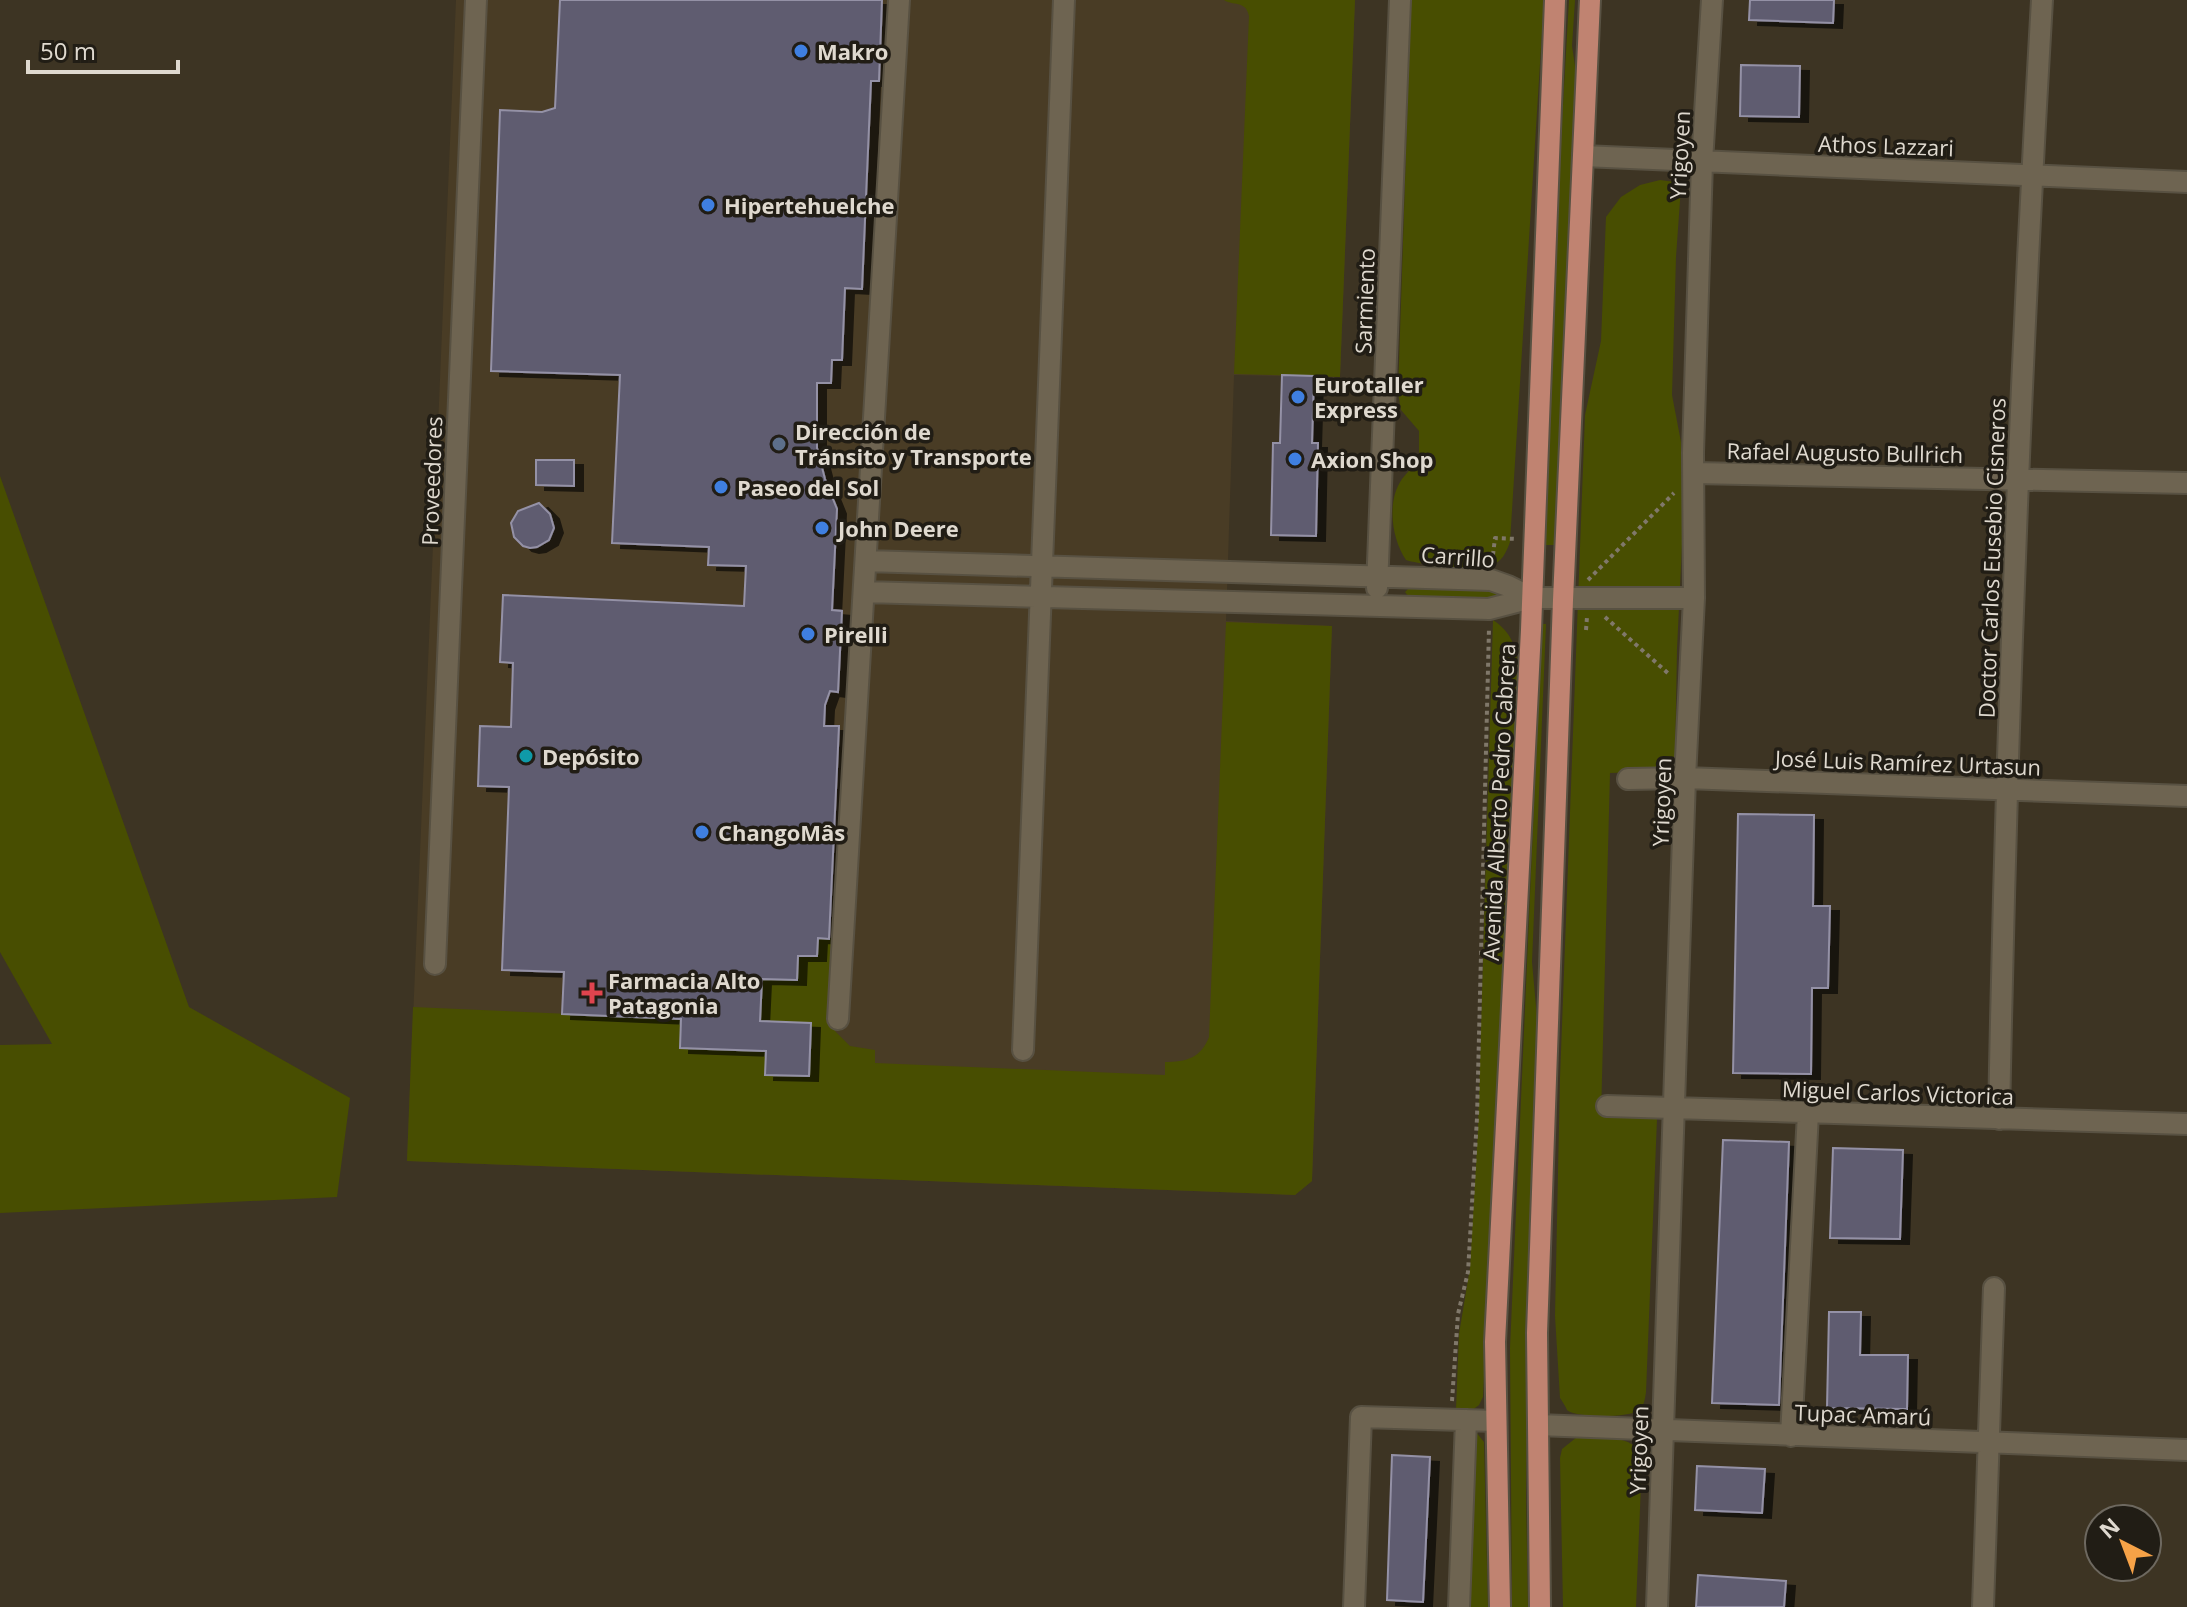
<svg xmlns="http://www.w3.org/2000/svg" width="2187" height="1607" viewBox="0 0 2187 1607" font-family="'Open Sans',sans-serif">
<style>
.built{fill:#493c25}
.grass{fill:#484e01}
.building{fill:#5f5c70;stroke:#9491a6;stroke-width:2;filter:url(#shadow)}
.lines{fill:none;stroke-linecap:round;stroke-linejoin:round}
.minor-casing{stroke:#585142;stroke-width:24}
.major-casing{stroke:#585142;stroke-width:24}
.path{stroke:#80786a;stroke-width:4;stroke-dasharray:4 4;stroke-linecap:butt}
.minor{stroke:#6e6451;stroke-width:20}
.major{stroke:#c08371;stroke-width:20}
.shop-dot{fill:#3f7fe0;stroke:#211d15;stroke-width:3}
.service-dot{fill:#5c6f8a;stroke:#211d15;stroke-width:3}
.culture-dot{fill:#0f9aa8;stroke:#211d15;stroke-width:3}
.health-dot{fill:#e0444e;stroke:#211d15;stroke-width:3}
.labels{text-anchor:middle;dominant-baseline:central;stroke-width:7;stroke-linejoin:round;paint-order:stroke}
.poi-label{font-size:22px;font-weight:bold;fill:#dfd9cf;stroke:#211d15;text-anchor:start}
.street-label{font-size:22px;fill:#dfd9cf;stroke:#211d15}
</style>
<defs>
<filter id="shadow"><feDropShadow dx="9" dy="5" stdDeviation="0" flood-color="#0009"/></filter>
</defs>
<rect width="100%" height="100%" fill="#3d3423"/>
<path class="built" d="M456 0H1355L1340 377 1234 375 1226 621 1332 626 1312 1181 1295 1195 407 1161Z"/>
<path class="grass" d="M1224 0H1355L1340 377 1234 374 1249 16C1246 0 1232 6 1224 0Z
M1411 0H1544L1510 542C1506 553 1502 562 1490 566 1476 571 1421 565 1406 560 1392 539 1386 502 1402 479 1407 472 1414 466 1419 460V431L1401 410 1398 393Z
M1569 0H1575L1572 46 1579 92 1559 545H1544L1555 245Z
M1660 180 1675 182 1681 187 1676 257 1672 395 1681 442 1683 524 1677 649 1675 760 1672 767 1665 771 1610 773 1601 1116 1657 1119 1646 1392C1645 1399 1644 1406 1639 1410 1630 1418 1576 1418 1567 1410 1567 1409 1561 1399 1560 1398L1555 1316 1560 1078 1585 415 1601 341 1606 217 1621 197 1640 185Z
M0 476 189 1007 350 1098 337 1197 0 1213V1045L52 1044 0 952Z
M1410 587 1493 590 1499 595 1493 599 1408 596 1405 592Z
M1493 620C1511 632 1516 646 1518 666L1483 1397 1479 1405 1471 1411 1456 1409 1459 1334 1470 1268 1478 1129Z
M1226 622 1332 626 1312 1181 1295 1195 407 1161 413 1007 681 1019 766 1051 765 1075 808 1076 760 1021 762 979 797 980 798 956 818 938 837 939 835 1031 850 1046 875 1050V1063L1165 1075V1062C1186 1062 1201 1058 1209 1037Z
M1542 624H1546L1532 962 1539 1040 1529 1258 1526 1495 1528 1607H1512L1510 1348Z
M1476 1432 1484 1442 1488 1607H1470Z
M1577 1437C1600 1439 1635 1432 1642 1459L1636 1607H1563L1560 1458 1562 1449Z"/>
<path class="building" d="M560 0H882L879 81H871L862 289 845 288 842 360H832L831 383H817V448L825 479 837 509 832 610 842 611 838 692 830 691 825 705 824 726H839L829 939 818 938 817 956H798L797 980 762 979 760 1021 811 1023 809 1076 765 1075 766 1051 680 1048 681 1019 562 1014 564 972 502 970 509 787 478 786 480 726 511 727 513 663 500 662 503 595 744 606 746 566 708 565 709 547 612 543 620 375 491 371 500 110 542 112 555 108Z
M1750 0H1834L1833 23 1749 20Z
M1741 65 1800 66 1799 117 1740 116Z
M1282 375 1314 376 1312 443H1318L1316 536 1271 535 1273 443H1280Z
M536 460H574V486L536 485Z
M539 503 550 514 554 528 549 540 537 547 530 548 523 546 514 537 511 523 518 511Z
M1738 814 1814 815 1813 906H1830L1828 988H1812L1811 1074 1733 1073Z
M1723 1140 1789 1142 1779 1405 1712 1403Z
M1833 1148 1903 1150 1900 1239 1830 1238Z
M1829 1312H1861L1860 1355H1908L1907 1409 1827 1408Z
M1392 1455 1430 1457 1423 1602 1387 1600Z
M1697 1466 1765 1469 1762 1513 1695 1510Z
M1698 1575 1786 1581 1784 1607H1696Z"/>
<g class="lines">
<g class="minor-casing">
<path id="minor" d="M1583 156 2187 182
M1694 473 2187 483
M866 561 1491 580 1508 586 1532 598
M1377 588 1400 0
M864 592 1489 609 1532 598H1694
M1628 779 1685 778 2187 796
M435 964 476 0
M838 1019 899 0
M1023 1050 1064 0
M1607 1106 2187 1124
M1999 1119C2006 746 2020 373 2042 0
M1538 1425 2187 1450
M1791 1436 1808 1113
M1354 1607 1361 1417 1496 1421
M1459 1607 1466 1420
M1657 1607 1685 778 1694 598 1693 453 1702 162 1712 0
M1983 1607 1994 1288"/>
</g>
<g class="major-casing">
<path id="major" d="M1500 1607 1495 1342 1531 630 1555 0
M1540 1607 1537 1333 1563 600 1590 0"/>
</g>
<path class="path" d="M1492 563 1495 538 1517 539
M1588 580 1674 493
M1605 617 1670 675
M1586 630 1587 617
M1452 1401 1458 1314 1468 1272 1477 1118 1489 628"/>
<use href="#minor" class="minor"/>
<use href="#major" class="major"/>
</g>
<g class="shop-dot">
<circle cx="801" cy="51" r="8"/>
<circle cx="708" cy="205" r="8"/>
<circle cx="1298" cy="397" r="8"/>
<circle cx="1295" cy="459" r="8"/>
<circle cx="721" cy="487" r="8"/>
<circle cx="822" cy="528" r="8"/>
<circle cx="808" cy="634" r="8"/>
<circle cx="702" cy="832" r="8"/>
</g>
<circle class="service-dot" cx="779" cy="444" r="8"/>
<circle class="culture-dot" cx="526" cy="756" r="8"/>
<path class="health-dot" d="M588 981h8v8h8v8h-8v8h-8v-8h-8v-8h8z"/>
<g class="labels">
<g class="poi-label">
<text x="817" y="51">Makro</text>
<text x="724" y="205">Hipertehuelche</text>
<text x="1314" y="384">Eurotaller<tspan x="1314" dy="25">Express</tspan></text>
<text x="795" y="431">Dirección de<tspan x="795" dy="25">Tránsito y Transporte</tspan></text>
<text x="1311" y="459">Axion Shop</text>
<text x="737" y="487">Paseo del Sol</text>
<text x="838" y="528">John Deere</text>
<text x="824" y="634">Pirelli</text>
<text x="542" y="756">Depósito</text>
<text x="718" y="832">ChangoMâs</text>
<text x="608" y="980">Farmacia Alto<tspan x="608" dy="25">Patagonia</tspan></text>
</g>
<g class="street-label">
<text transform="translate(1886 145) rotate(2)">Athos Lazzari</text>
<text transform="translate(1679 155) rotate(-87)">Yrigoyen</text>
<text transform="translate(1364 301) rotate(-88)">Sarmiento</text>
<text transform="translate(1845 452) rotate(1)">Rafael Augusto Bullrich</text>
<text transform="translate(431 481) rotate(-88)">Proveedores</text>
<text transform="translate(1458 556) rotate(4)">Carrillo</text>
<text transform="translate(1991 558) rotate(-88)">Doctor Carlos Eusebio Cisneros</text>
<text transform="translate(1908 762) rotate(2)">José Luis Ramírez Urtasun</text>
<text transform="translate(1498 802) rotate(-87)">Avenida Alberto Pedro Cabrera</text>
<text transform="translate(1661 802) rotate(-88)">Yrigoyen</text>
<text transform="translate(1898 1092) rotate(2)">Miguel Carlos Victorica</text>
<text transform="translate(1863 1414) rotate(2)">Tupac Amarú</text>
<text transform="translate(1638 1450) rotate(-88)">Yrigoyen</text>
</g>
</g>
<g transform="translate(2123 1543) rotate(318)"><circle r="38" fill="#211d15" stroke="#6d685f" stroke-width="2"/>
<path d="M0-6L14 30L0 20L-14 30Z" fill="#f6a247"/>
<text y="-12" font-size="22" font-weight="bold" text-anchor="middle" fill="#dfd9cf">N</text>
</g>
<path d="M28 60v12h150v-12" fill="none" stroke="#dfd9cf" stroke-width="4"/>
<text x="40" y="60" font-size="24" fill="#dfd9cf" stroke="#211d15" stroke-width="6" paint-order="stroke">50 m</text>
</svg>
